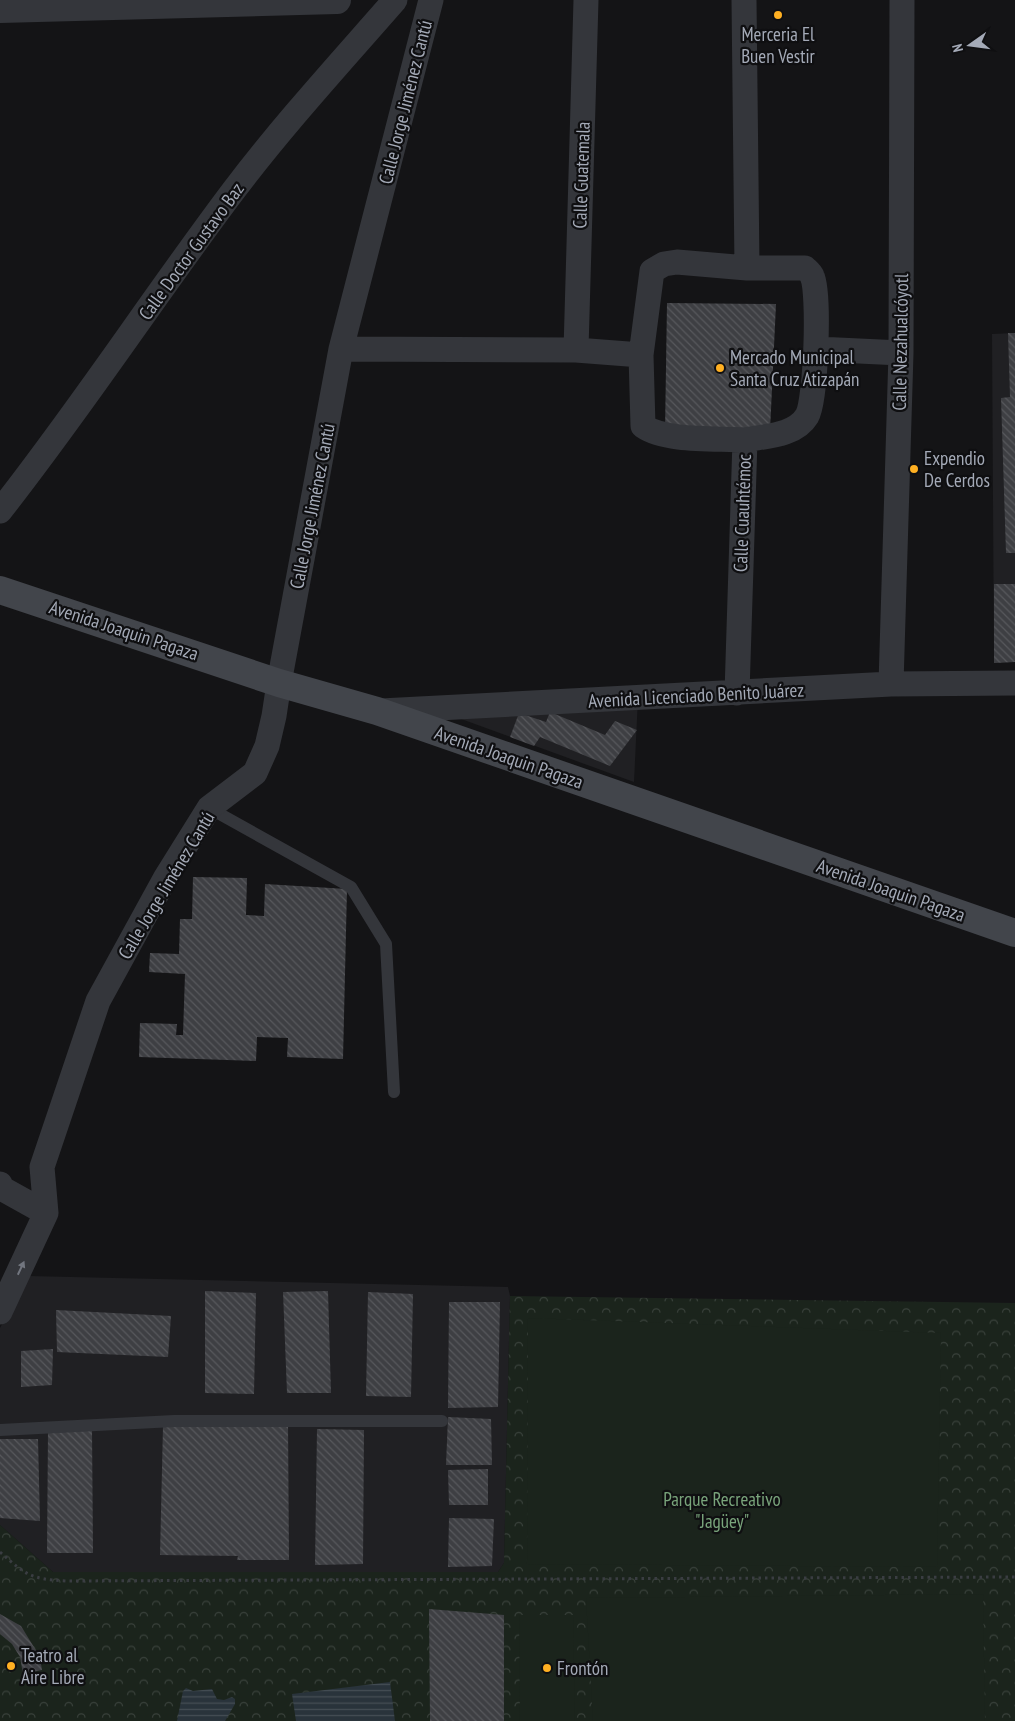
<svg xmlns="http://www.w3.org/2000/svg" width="1015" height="1721" viewBox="0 0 1015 1721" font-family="'PT Sans Narrow',sans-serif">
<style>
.built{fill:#202023}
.park{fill:url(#park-crowns)}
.pitch{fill:#1b241c}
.water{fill:url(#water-rules)}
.building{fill:url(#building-back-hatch)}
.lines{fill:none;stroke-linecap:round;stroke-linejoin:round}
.path{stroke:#3a3d42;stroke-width:3;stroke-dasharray:2.5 4;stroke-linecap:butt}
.service{stroke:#34363b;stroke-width:12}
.minor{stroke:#34363b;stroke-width:25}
.tertiary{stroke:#34363b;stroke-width:28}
.secondary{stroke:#42454b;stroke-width:28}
.oneway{fill:#72767f}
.poi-dot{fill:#ffb022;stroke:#0f0f11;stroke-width:2}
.labels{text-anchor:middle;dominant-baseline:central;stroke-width:4.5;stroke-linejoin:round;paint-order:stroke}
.poi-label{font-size:19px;fill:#a4aab7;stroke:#0f0f11;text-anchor:start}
.street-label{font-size:19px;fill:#a4aab7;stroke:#0f0f11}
.park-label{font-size:19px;fill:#79a47b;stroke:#0f0f11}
</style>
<defs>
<pattern id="park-crowns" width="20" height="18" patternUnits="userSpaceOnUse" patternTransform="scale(1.25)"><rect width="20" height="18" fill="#1b241c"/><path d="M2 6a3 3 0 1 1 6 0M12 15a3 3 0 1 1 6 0" fill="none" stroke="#39413b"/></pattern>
<pattern id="water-rules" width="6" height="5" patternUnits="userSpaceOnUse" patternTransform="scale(1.25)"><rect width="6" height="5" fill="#29333b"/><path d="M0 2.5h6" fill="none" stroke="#454e55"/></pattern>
<pattern id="building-back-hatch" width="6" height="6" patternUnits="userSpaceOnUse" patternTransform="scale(1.25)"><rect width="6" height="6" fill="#3e3f43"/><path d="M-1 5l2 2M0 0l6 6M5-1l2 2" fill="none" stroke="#57585c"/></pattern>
</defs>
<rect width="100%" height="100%" fill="#141416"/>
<path class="built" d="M1015 333V662L994 663 992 334Z
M638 698 634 782 431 708Z
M28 1276 508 1287 510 1296 504 1563 498 1572H53L0 1525V1328Z"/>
<path class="park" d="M510 1296 1015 1303V1721H0V1525L53 1572H498L504 1563Z"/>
<path class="pitch" d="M528 1318 941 1333 937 1567 527 1564Z
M983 1594 985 1721H593L586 1598Z
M519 1615H573L575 1721H520Z"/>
<path class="water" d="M390 1682 395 1721H296L292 1694Z
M186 1688 193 1691 212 1689 217 1699 224 1700 232 1697 235 1699V1704L225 1721H177L183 1691Z"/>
<path class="building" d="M667 303 776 304 770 431H665Z
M1008 333H1015V553H1006L1001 398 1010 397Z
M994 584H1015V662L994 663Z
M550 712 605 735 615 721 637 730 610 766 540 737 534 746 510 737 519 713 546 722Z
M193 877 247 878 246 915 264 916 265 884 347 889 343 1059 287 1057 288 1038 257 1037 256 1061 139 1057 140 1023 177 1024 176 1035H183L185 974 149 972 150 953 179 954 180 919H192Z
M205 1291 256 1293 254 1394 205 1393Z
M328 1291 331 1393H287L283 1292Z
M368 1292 413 1294 411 1397 366 1396Z
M449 1302H500L498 1407 448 1408Z
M56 1310 171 1316 168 1357 57 1352Z
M53 1349 52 1385 21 1387V1351Z
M448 1417 491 1419 492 1465H446Z
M288 1422 289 1560H237L238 1556 160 1555 163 1426Z
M92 1429 93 1553H47L48 1431Z
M317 1429 364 1430 363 1564 315 1565Z
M0 1439H38L40 1521 0 1518Z
M488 1469V1505H449L448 1470Z
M449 1518 494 1519 492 1566 448 1567Z
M429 1609 504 1615V1721H430Z
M0 1614 21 1626 40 1657 42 1670 23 1674 20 1657 12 1644 0 1634Z"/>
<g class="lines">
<path class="path" d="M0 1552C26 1575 30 1579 66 1581L1015 1577"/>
<path class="service" d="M209 808 351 887 386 944 394 1092
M0 1430 174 1421H442"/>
<path class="minor" d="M744 0 747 268
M341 349 576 350 641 355
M817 349 901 353
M576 350 586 0
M0 511C82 407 154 296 234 190 284 124 340 63 395 0
M891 684 901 353 902 0
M737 693 745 440C765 436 795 436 807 416 816 401 820 292 812 276 811 273 807 270 805 268H747L677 262 664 264 652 271 641 355 643 426C666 442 716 438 745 440
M381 711 891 684 1015 683
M0 1184 1 1188 46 1213
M0 1312 46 1213 42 1167 98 1001 166 877 209 808 255 773 267 746 274 716 279 683 341 349 431 0"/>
<path class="tertiary" d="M0 9 337 0"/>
<path class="secondary" d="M0 590 279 683 377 711 1015 933"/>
</g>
<defs><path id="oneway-solid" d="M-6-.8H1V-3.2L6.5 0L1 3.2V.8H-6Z" transform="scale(1.25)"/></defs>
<use class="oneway" href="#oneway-solid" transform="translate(21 1268) rotate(-65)"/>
<g class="poi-dot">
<circle cx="778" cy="15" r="5"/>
<circle cx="720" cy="368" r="5"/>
<circle cx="914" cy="469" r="5"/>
<circle cx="11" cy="1666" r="5"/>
<circle cx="547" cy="1668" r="5"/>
</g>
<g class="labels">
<g class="poi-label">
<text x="778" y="34" text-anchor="middle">Merceria El<tspan x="778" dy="22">Buen Vestir</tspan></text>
<text x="730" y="357">Mercado Municipal<tspan x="730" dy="22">Santa Cruz Atizapán</tspan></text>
<text x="924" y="458">Expendio<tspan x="924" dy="22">De Cerdos</tspan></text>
<text x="21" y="1655">Teatro al<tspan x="21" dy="22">Aire Libre</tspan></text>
<text x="557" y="1668">Frontón</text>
</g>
<g class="street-label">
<text transform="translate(405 102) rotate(-76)">Calle Jorge Jiménez Cantú</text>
<text transform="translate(581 175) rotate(-88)">Calle Guatemala</text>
<text transform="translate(191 251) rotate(-54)">Calle Doctor Gustavo Baz</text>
<text transform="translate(900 342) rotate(-89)">Calle Nezahualcóyotl</text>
<text transform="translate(312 506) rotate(-79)">Calle Jorge Jiménez Cantú</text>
<text transform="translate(742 513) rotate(-88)">Calle Cuauhtémoc</text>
<text transform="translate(124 630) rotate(18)">Avenida Joaquin Pagaza</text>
<text transform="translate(696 695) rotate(-3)">Avenida Licenciado Benito Juárez</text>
<text transform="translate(509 757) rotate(19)">Avenida Joaquin Pagaza</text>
<text transform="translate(166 885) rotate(-59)">Calle Jorge Jiménez Cantú</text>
<text transform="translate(891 890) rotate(19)">Avenida Joaquin Pagaza</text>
</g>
<g class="park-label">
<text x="722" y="1499">Parque Recreativo<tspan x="722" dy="22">"Jagüey"</tspan></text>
</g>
</g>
<g transform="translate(970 45) rotate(256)" stroke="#0f0f11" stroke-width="4" paint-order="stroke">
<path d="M0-4L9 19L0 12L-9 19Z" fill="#a4aab7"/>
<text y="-8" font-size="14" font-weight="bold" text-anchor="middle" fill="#a4aab7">N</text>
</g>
</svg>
